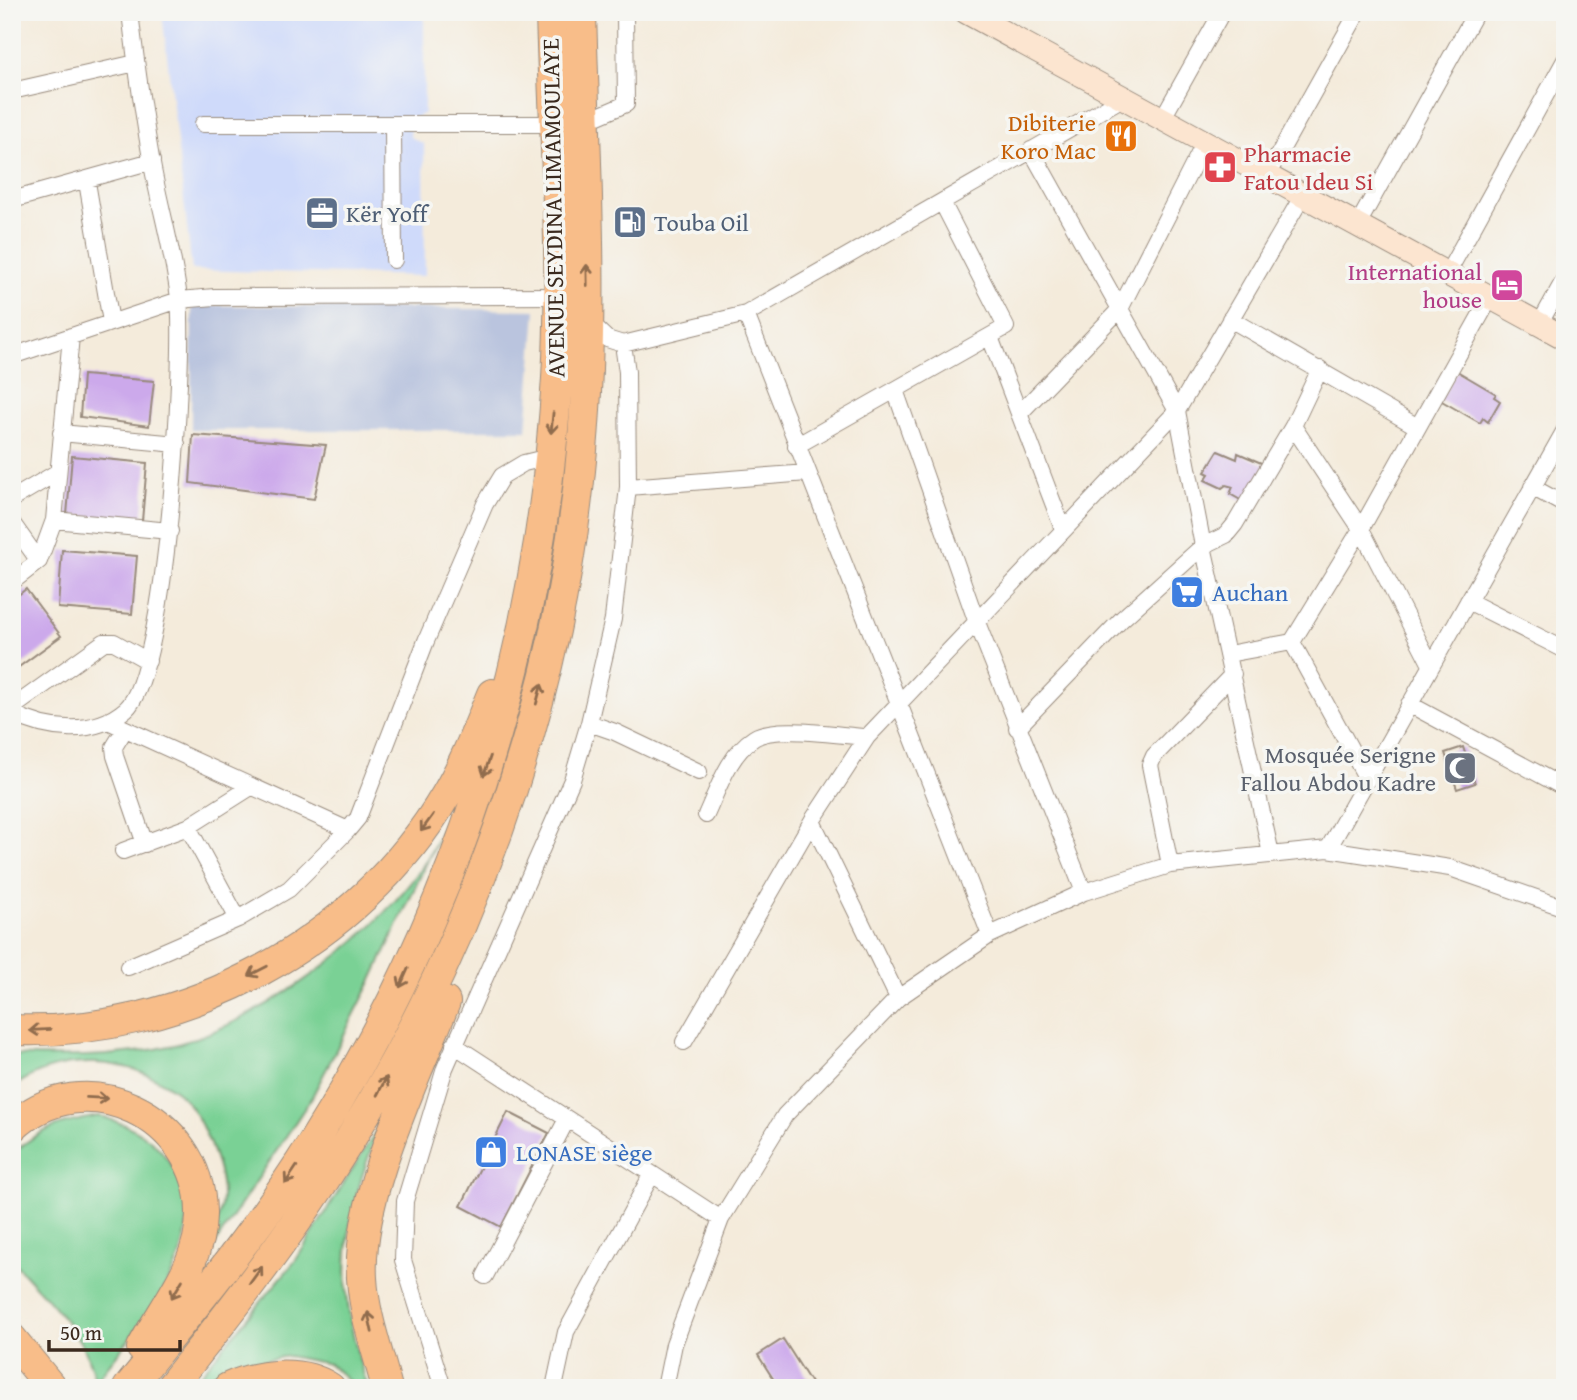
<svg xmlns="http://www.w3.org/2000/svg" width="1577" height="1400" viewBox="0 0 1577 1400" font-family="'Gentium Book Plus',serif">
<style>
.built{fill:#cfdafa}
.industrial{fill:#bac4de}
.green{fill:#7ad195;stroke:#5a7e5a;stroke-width:2}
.building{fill:#cca9eb}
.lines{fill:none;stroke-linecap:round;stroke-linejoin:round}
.street-casing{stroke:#988a7c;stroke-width:18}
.secondary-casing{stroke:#988a7c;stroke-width:25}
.highway-casing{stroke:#988a7c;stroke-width:32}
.street{stroke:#fff;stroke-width:16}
.secondary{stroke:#fce5d0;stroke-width:23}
.highway{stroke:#f8bd89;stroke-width:30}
.oneway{stroke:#906c4e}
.labels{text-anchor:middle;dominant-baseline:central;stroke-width:7;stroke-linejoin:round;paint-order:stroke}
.food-label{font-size:24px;fill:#c56008;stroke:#f6f6f2;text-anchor:end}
.health-label{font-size:24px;fill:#be3a42;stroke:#f6f6f2;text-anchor:start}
.street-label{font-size:24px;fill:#3b2a1e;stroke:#f6f6f2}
.service-label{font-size:24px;fill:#4e5e75;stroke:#f6f6f2;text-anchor:start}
.hotel-label{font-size:24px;fill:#b23c85;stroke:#f6f6f2;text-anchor:end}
.shop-label{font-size:24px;fill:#366cbe;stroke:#f6f6f2;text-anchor:start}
.worship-label{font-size:24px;fill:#5b616d;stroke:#f6f6f2;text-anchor:end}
</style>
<rect width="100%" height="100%" fill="#f6f6f2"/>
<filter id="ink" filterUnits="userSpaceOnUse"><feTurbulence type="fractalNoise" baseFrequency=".0143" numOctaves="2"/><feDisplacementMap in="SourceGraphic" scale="14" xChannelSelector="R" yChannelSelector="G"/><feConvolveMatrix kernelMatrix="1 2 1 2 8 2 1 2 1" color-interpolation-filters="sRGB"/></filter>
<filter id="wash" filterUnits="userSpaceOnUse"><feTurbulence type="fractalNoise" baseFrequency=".00686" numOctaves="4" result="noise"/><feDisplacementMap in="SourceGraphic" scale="28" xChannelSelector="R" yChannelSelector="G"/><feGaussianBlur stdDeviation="1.57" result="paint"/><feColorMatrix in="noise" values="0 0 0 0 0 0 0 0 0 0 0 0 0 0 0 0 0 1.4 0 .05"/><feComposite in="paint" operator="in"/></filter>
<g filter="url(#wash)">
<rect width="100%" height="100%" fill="#f4ebdb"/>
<path class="built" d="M162 12H424V113L411 120 410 137 424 144 425 276 192 270Z"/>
<path class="industrial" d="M192 305 536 310 527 430H191Z"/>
<path class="green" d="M445 823 373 978 312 1097 207 1256C211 1237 223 1212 222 1193 221 1165 200 1110 177 1092 129 1056 60 1052 12 1088V1055C60 1058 109 1057 156 1049 247 1033 367 945 420 870 430 856 437 839 445 823Z
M99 1116C135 1126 157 1139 175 1171 218 1246 137 1326 95 1383 88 1333 43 1297 12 1260V1154C42 1127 61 1123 99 1116Z
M381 1123C342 1223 333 1284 368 1388H358L329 1364 288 1356 233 1366 197 1388H189L296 1260Z"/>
<g id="blocks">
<path class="building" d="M1457 371 1496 394 1494 397 1500 401 1488 422 1483 418 1480 423 1440 400Z
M83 375 154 381 149 426 80 417Z
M193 435 326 445 314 499 190 483Z
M1218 451 1237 459 1238 453 1266 465 1244 502 1230 494 1233 487 1226 485 1222 488 1205 480 1209 474 1205 472Z
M72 456 147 463 142 521 67 515Z
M62 550 137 556 132 614 58 608Z
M26 589 61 636 12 672V600Z
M1463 747 1475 783 1457 789 1445 753Z
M508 1112 549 1133 501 1227 461 1206Z
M783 1339 811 1383 804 1388H779L758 1355Z"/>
</g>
</g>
<g filter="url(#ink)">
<use href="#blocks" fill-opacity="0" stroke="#988a7c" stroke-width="2"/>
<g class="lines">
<g class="street-casing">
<path id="street" d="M12 91 136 63
M1161 121 1222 12
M584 122 626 104 625 12
M203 124H554
M393 125 394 260
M1031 150 1177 411 1203 546 1271 854
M1266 177 1358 12
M87 182 111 322
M12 200 152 161
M1358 224 1476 12
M1447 274 1565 60
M746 314 990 935
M1230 319 1416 426
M588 321 607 339 623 344 746 314 1121 99
M1539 325 1565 278
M990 337 1063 529
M12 356 179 300 215 297 558 296
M895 390 976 620 1084 892
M1019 414 1120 309 1204 144
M1293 426 1361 529 1431 665
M61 433 177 444
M796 446 1006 327 942 202
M628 487 807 473
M1532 487 1565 505
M12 499 58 472
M54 520 170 531
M12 523 39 561
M12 582 39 561 54 520 71 336
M1468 601 1565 650
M1292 642 1367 779
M1228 654 1292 642 1361 529 1490 298
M1409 704 1565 788
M12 708 104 642H114L148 661
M12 713C47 731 94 737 126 709 167 673 185 359 179 299 174 254 160 208 152 164 143 114 136 63 130 12
M108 721 348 830 358 818 426 641 485 504 502 476 524 463 549 457
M589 723 615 732 699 772
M1017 728 1122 619 1203 546 1226 535 1235 524 1293 426 1320 369
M125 729 114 747 115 756 145 844
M706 815C718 789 729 754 754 738 775 724 841 736 867 737
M812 821 898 998
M188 827 238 919
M1328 849 1565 430
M123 851 188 827 251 787
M1170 865 1150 765 1154 756 1233 674
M128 967 238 919 289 889 348 830
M684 1042 812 821 867 737 1177 411 1302 197 1298 194
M454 1045 721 1219
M485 1276 567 1119
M443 1388 403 1260 405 1201 445 1068 572 780 589 723 613 619 628 487 627 372 623 344
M554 1388 566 1332 652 1174
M665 1388 674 1344 721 1219 785 1115 898 998 990 935 1084 892 1170 865 1328 849 1450 868 1565 908"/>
</g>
<g class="secondary-casing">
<path id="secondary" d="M966 12 1565 338"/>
</g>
<g class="highway-casing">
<path id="highway" d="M12 1030C183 1037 359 943 446 795 465 763 478 728 492 694
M12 1128C84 1059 200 1117 201 1212 202 1263 165 1304 142 1348
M12 1339 52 1388
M128 1388C192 1309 258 1230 312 1144 459 910 540 653 557 378 564 257 554 133 551 12
M170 1388C224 1320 278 1251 325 1179 466 964 560 707 582 450 595 305 585 158 581 12
M228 1388C257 1374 302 1369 330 1388
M387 1388C378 1352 364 1315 362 1278 357 1196 415 1079 445 1002"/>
</g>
<use href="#street" class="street"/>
<use href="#secondary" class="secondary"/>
<use href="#highway" class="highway"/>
</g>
<defs><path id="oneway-shaft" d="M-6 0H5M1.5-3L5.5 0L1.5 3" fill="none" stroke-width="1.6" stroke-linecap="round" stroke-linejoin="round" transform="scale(1.75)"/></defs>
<g class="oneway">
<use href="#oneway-shaft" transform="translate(587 275) rotate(-91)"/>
<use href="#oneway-shaft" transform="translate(552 423) rotate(96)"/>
<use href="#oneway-shaft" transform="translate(539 694) rotate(-75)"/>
<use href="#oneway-shaft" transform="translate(487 766) rotate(109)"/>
<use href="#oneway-shaft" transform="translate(427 823) rotate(126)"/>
<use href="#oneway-shaft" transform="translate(258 971) rotate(153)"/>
<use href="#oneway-shaft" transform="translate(404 978) rotate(114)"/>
<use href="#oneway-shaft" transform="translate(40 1030) rotate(177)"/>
<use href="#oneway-shaft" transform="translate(382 1086) rotate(-62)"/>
<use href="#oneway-shaft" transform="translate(97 1098) rotate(3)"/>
<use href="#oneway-shaft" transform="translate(291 1175) rotate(124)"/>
<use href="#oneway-shaft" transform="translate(256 1275) rotate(-54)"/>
<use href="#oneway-shaft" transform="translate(177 1289) rotate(121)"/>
<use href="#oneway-shaft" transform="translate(370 1322) rotate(-102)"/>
</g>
</g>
<defs>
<g id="restaurant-square" transform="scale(1.75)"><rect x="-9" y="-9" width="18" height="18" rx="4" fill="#e8710a" stroke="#f6f6f2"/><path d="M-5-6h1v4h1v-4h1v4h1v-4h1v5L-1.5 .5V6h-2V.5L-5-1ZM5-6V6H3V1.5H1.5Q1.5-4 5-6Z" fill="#fff"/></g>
<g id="pharmacy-square" transform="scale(1.75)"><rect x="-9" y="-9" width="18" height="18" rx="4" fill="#e0444e" stroke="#f6f6f2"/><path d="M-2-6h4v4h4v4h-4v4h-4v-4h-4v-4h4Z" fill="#fff"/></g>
<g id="office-square" transform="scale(1.75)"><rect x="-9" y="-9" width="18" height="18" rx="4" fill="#5c6f8a" stroke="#f6f6f2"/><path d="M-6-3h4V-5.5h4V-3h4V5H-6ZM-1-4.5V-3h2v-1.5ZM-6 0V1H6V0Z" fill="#fff"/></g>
<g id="fuel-square" transform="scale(1.75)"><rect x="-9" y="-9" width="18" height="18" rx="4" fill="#5c6f8a" stroke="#f6f6f2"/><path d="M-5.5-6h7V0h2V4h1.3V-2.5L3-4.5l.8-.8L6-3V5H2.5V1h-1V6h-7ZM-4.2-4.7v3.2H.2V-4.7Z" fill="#fff"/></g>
<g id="hotel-square" transform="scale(1.75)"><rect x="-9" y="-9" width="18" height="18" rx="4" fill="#d1479c" stroke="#f6f6f2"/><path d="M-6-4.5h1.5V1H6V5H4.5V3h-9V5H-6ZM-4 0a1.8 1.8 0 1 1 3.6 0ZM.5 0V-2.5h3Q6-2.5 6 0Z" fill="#fff"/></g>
<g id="supermarket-square" transform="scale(1.75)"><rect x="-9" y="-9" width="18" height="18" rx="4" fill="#3f7fe0" stroke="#f6f6f2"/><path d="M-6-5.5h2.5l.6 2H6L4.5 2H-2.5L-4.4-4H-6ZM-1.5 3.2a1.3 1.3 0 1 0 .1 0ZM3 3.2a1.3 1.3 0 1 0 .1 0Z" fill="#fff"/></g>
<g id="mosque-square" transform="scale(1.75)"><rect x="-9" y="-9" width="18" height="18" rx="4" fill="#6b7280" stroke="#f6f6f2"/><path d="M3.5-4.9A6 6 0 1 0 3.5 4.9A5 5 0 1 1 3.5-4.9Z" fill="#fff"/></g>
<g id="shop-square" transform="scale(1.75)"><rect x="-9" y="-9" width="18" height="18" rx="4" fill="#3f7fe0" stroke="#f6f6f2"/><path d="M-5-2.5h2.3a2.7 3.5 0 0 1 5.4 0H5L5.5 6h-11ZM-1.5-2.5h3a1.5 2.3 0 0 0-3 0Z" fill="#fff"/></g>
</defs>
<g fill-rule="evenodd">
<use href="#restaurant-square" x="1121" y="136"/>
<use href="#pharmacy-square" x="1220" y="167"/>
<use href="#office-square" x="322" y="213"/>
<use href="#fuel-square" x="630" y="222"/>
<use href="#hotel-square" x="1507" y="285"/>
<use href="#supermarket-square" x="1187" y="592"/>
<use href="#mosque-square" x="1460" y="768"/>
<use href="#shop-square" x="491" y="1152"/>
</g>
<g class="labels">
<g class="food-label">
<text x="1096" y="122">Dibiterie<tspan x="1096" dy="28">Koro Mac</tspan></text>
</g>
<g class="health-label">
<text x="1244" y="153">Pharmacie<tspan x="1244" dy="28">Fatou Ideu Si</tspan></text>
</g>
<g class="street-label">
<text transform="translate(553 208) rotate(-91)">AVENUE SEYDINA LIMAMOULAYE</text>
</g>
<g class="service-label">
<text x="346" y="213">Kër Yoff</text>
<text x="654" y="222">Touba Oil</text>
</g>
<g class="hotel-label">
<text x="1482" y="271">International<tspan x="1482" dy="28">house</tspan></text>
</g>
<g class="shop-label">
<text x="1212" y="592">Auchan</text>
<text x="516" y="1152">LONASE siège</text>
</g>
<g class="worship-label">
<text x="1436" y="754">Mosquée Serigne<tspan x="1436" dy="28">Fallou Abdou Kadre</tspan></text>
</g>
</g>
<rect width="1577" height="1400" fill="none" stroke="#f6f6f2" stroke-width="42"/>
<path d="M49 1340v10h131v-10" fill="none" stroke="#3b2a1e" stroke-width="3.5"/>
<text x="60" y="1340" font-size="21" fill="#3b2a1e" stroke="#f6f6f2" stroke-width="5" paint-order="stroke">50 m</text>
</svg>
